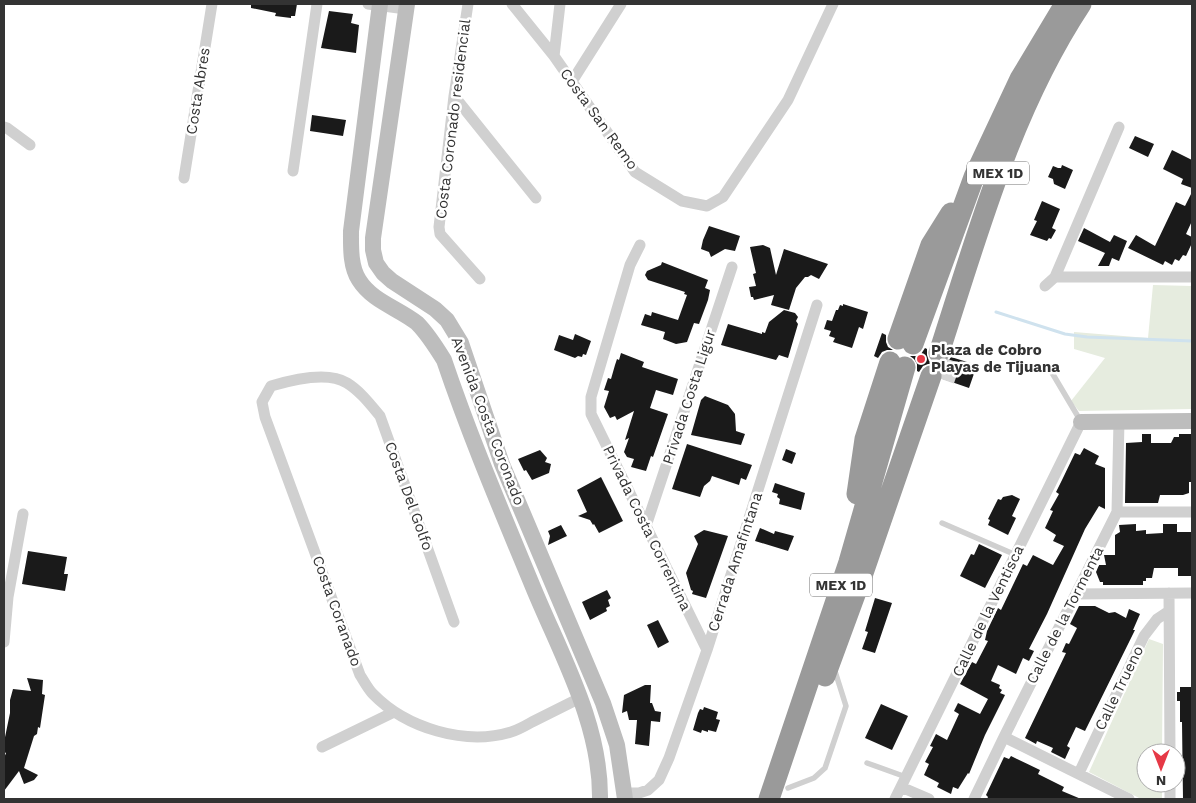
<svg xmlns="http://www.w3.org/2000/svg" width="1196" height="803" viewBox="0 0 1196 803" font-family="'Work Sans',sans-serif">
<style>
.green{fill:#e6ecdf}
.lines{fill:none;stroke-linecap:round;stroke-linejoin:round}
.stream{stroke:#cfe2ee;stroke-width:3}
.building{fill:#1a1a1a}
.highway-tunnel{stroke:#d6d6d6;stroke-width:21;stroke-dasharray:21 11;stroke-linecap:butt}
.lane{stroke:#d0d0d0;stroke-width:5.5}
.street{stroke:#d0d0d0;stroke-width:11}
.secondary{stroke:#bdbdbd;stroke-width:16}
.highway{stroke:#9a9a9a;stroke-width:21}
.poi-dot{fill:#e63946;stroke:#fff;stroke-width:2}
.labels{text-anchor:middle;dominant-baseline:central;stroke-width:5;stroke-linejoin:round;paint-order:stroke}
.shield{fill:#fff;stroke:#707070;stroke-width:1}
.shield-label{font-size:14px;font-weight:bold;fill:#333}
.street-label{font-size:15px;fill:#333;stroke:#fff}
.poi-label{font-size:15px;font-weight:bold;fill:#333;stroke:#fff;text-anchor:start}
</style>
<rect width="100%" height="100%" fill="#fff"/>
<path class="green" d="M1153 285 1192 286V409L1079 411 1071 401 1105 358 1074 349V332L1148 338Z
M1149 639 1163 644 1162 753H1146V783H1162V799H1141L1089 772Z"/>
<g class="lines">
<path class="stream" d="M996 312 1065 334 1087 337 1192 341"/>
</g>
<path class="building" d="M251 4H297L295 16H291V18L275 16 276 13 251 8Z
M329 11 353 14 351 23 359 25 356 53 321 48Z
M312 115 346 120 343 136 310 131Z
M1135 136 1154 144 1148 157 1129 148Z
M1172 150 1192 160V188L1181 184 1183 179 1163 169Z
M1062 165 1073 170 1065 189 1054 184 1053 179 1048 177 1053 166 1058 168H1061Z
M1192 192V221L1186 234 1192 237V243L1186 256 1183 255 1179 261 1175 259 1172 265 1165 261 1163 265 1128 248 1136 235 1155 246 1176 202 1185 206Z
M1042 201 1060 209 1052 228 1056 230 1051 239 1049 238 1047 241 1030 235 1037 221 1034 220Z
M709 226 740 236 735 251 725 249 711 257 709 252 701 249 703 240Z
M1084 228 1110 242 1114 235 1127 241 1119 261 1112 258 1109 266H1098L1105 253 1078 241Z
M763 245 770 248 776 275 784 249 828 264 819 279 811 275 808 277H805L796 288 789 310 771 305 774 295 754 300 753 297H751L749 287 756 286 753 274 756 273 750 247Z
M662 262 708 280 705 288 710 290 708 300 699 324 694 323 687 342 676 344 663 339 665 332 641 325 645 314 651 316 652 312 678 320 687 295 684 294 685 292 648 280 645 275 647 271 661 265Z
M843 304 868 312 863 329 859 327 852 348 833 342 835 338 829 336 831 331 824 329 827 320 832 321 836 310H838L840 305 843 306Z
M784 310 795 313 798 317 796 321 798 324 788 358 779 355 776 360 721 345 728 324 762 334V332L765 333 769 322Z
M882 333 886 335V342L888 347 893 350H887L882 352 878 358 874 356Z
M575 334 591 341 586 355 583 354 582 357 578 356 575 358 554 350 559 335 573 340Z
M925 348 927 349V355L929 361 934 364H928L923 366 919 372 917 371V364L914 359 910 356H916L921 354Z
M621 353 644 362 642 367 678 379 673 395 656 390 650 408 668 414 653 457 651 456 646 471 631 467 634 459 627 457 624 452 629 438 625 440 634 411 617 420 615 416 610 418 604 407 609 391 604 390 608 378 611 379 615 365 617 359 619 360Z
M951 357 977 365 969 388 943 379V373L941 368 936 365H942L947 363Z
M705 396 728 405 735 414 736 431 745 434 741 445 691 435 701 400Z
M1142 434H1151V443H1171L1174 437H1179V434H1192V482H1189V493L1183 495H1160L1158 503H1125L1126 443 1142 442Z
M687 444 752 465 746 480 741 478 739 485 712 476 710 481 704 486 700 497 672 489Z
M1084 448 1099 456 1095 464 1105 468V509L1099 506 1085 529 1047 614 1029 649 1034 651 1029 661 1023 658 1016 674 998 665 991 681 1000 685 999 688 1002 690 1000 693 1005 695 985 735 969 774 968 773 958 789 953 787 951 794 937 787 939 783 924 775 929 764 925 762 933 747 930 746 936 734 947 740 959 714 954 711 958 703 980 714 988 699 960 684 972 662 976 664 988 641 985 640 987 631 998 608 1001 610 1023 564 1027 566 1033 555 1053 565 1064 546 1053 541 1056 535 1045 528 1053 511 1050 510 1059 494 1056 492 1062 480 1075 453 1080 455Z
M786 449 796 453 792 464 782 460Z
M540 450 547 458 545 462 551 464 549 473 532 480 526 470 524 471 518 459Z
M601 477 623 521 599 533 594 524 593 525 590 520 578 516 587 512 577 490Z
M775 483 805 493 801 510 779 504 780 499 777 497 778 494 772 492Z
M1012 495 1020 499 1012 516 1016 518 1008 535 988 525 990 520 988 519 998 499 1001 500 1003 497Z
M1136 524V531L1146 530V534L1163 533V524H1177V532H1192V576H1178V568H1154L1152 578H1146V581H1143V585H1103V582H1100L1096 572 1099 565H1106L1104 555H1115V535L1120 532 1119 525Z
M561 525 567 536 548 545 550 536 548 531Z
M760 528 774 534 775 531 794 536 788 551 755 541Z
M704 530 728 536 706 598 692 594 693 591 691 590 686 573 698 544 694 536Z
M979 544 1002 555 985 588 960 576 971 554 974 555Z
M28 551 67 557 64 574H68L65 591 22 584Z
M607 590 611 598 608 600 610 606 606 608 607 611 590 620 582 602Z
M875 598 892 603 875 653 862 649 868 632 865 631Z
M1079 606H1095L1109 613 1115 612 1126 618 1129 609 1140 614 1133 630H1135L1085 731 1076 727 1067 746 1070 748 1065 759 1051 752 1053 748 1037 741 1036 744 1025 738 1066 653 1062 652 1066 643 1069 644 1077 628 1070 624Z
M658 620 669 642 658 648 647 625Z
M27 678 43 680 42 694 45 695 40 728 38 727 37 734 34 736 24 768 38 775 34 780 24 784 19 771 4 791V758L6 753 4 752V742L10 713V700L13 689 31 691Z
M645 685H651L650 703H652L655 711 661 712 660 722 651 721 649 746 635 744 637 720H629L627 711 622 713 624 695Z
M1180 687H1192V799H1183L1182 722H1180V701H1177V692H1180Z
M881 704 908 716 892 750 865 738Z
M704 707 718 712 716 719 720 720 716 732 708 730V732L702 730 701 733 693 730 698 713 700 709 703 710Z
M1011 756 1040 770 1038 774 1064 787 1062 791 1081 799H987L988 797 986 795 1004 757 1009 759Z"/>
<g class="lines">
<path class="highway-tunnel" d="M944 380 952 357"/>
<path class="lane" d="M1048 366 1080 420
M942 523 1016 555
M867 763 906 777
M788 788 814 778 825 768 846 706 834 668"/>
<path class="street" d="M368 4 406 9
M468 4 454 96 439 227 440 234 480 279
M512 4 554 56 635 172 682 201 707 206 723 197 788 100 833 4
M554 56 560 4
M571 83 621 4
M454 96 536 198
M4 127 7 128 30 145
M293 171 317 4
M184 178 212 4
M640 245 630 265 591 397V414L707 650
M1055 277 1119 127
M1045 286 1055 277H1192
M1117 512H1192
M646 526 732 267
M1169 593 1170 753
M1076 594 1192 593
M454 622 380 416C370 404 360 391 347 383 328 371 291 380 271 386L262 402 265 417 360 675C364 681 368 689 373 694 406 728 465 746 511 732 518 730 525 726 532 722 548 714 564 706 580 698
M4 642 8 597 23 514
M1004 737 1129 799
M322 747 394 712
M1079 773 1144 636 1157 619 1169 611
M1170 783V799
M901 787 929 799
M625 793H639L648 790 659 780 669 758 707 650 817 305
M895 799 1081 422
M974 799 1004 737 1117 512 1119 421"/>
<path class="secondary" d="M380 4 351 231C351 246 350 266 359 280 372 301 398 308 417 323 428 334 436 347 444 360 470 437 502 512 533 587 561 655 601 724 600 799
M407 4 373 238V250L376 263 383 273 392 281 435 309 447 320 461 343 502 464 603 703 617 745 625 799
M1081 422 1192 421"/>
<path class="highway" d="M898 339 931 245 951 213
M913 344 974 177 1020 79 1065 4
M939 353C978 233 1011 110 1081 4
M857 494 865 439 890 362
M825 676 864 570 931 376
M769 799 849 562 905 367"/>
</g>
<circle class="poi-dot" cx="921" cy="359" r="5"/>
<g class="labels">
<g class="shield">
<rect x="967" y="161.5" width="62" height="23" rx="4"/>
<rect x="810" y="573.5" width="62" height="23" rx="4"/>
</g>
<g class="shield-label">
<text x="998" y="173">MEX 1D</text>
<text x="841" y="585">MEX 1D</text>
</g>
<g class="street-label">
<text transform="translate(198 91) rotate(-81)">Costa Abres</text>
<text transform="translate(453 119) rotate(-83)">Costa Coronado residencial</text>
<text transform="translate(599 119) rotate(54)">Costa San Remo</text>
<text transform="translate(689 397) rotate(-72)">Privada Costa Ligur</text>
<text transform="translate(488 421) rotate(69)">Avenida Costa Coronado</text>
<text transform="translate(409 496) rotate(70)">Costa Del Golfo</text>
<text transform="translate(647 528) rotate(64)">Privada Costa Correntina</text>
<text transform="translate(735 562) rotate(-72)">Cerrada Amafintana</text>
<text transform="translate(337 611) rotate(70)">Costa Coranado</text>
<text transform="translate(988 611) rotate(-64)">Calle de la Ventisca</text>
<text transform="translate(1065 615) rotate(-63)">Calle de la Tormenta</text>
<text transform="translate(1119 688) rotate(-64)">Calle Trueno</text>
</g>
<g class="poi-label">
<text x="931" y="350">Plaza de Cobro<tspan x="931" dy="17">Playas de Tijuana</tspan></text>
</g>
</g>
<rect width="1196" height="803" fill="none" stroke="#333333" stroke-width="10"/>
<g transform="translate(1161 768) rotate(180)"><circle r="24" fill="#ffffff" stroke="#adadad"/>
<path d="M0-4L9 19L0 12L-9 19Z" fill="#e63946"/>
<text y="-8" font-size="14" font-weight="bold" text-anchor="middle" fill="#333333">N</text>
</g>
</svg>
